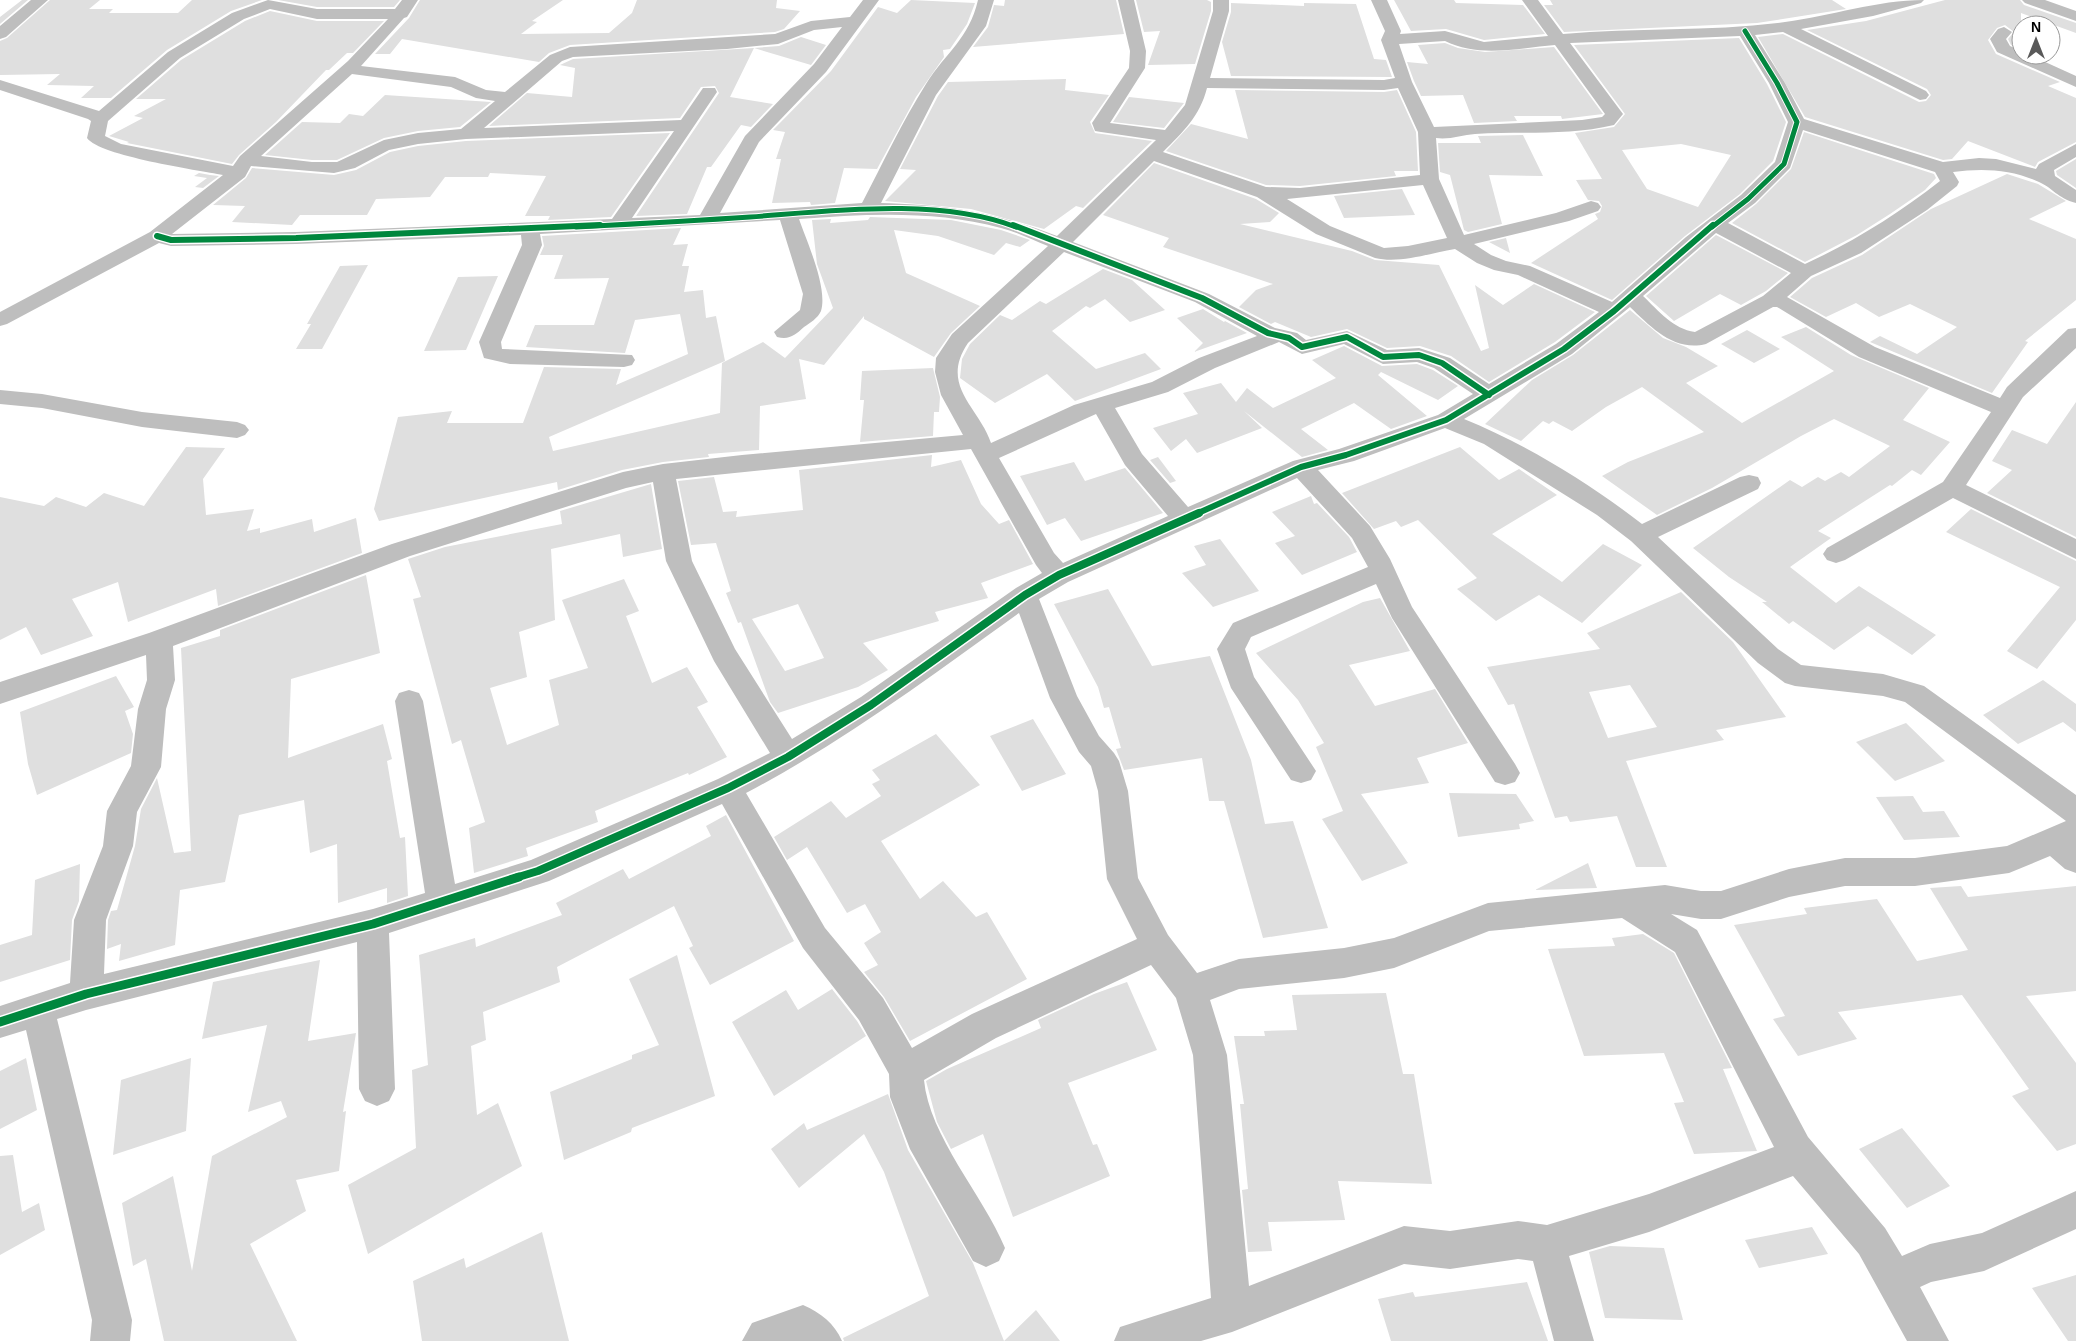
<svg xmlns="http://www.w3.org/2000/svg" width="2076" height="1341" viewBox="0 0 2076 1341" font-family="Helvetica,sans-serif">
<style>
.building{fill:#dfdfdf;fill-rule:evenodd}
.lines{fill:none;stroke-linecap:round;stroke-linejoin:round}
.minor{fill:#bebebe;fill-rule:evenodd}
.cycleway-far3-casing{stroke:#fff;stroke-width:7}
.cycleway-far2-casing{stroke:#fff;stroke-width:9}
.cycleway-far1-casing{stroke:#fff;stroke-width:11}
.cycleway-casing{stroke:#fff;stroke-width:12}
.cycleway-far3{stroke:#00873e;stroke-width:5}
.cycleway-far2{stroke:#00873e;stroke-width:6}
.cycleway-far1{stroke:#00873e;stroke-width:8}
.cycleway{stroke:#00873e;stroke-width:9}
</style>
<rect width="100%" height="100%" fill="#fff"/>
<path class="building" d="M22 0H28L0 24V17Z
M50 0H100L89 9H113L109 13H178L192 0H262L231 11 167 50 111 98H81L94 86 47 85 60 74 0 75V41L7 38Z
M278 0H400L394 7H317Z
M420 0H563L532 21 537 22 521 34 609 33 632 13 637 0H777L776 8 800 11 784 29 775 32 570 45 549 53 539 62 402 39 390 54H375L409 18Z
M911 0 975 3 967 24 950 49 943 50 944 57 916 97 877 169 844 168 835 203 811 205 810 202 772 203 781 159H776L785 132 773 130 831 71 878 7 897 13Z
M1005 0H1116L1124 34 973 47 988 27 994 5 1004 6Z
M1136 0H1207L1211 2V11L1195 64 1148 65 1160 31 1144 32Z
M1394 0H1454L1456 3 1523 5 1545 34 1484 40 1446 29 1411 31Z
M1550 0H1832L1846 9 1757 23 1564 32 1544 5H1553Z
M1945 0H2020L2024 5 2076 23V33L2021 13V49L2011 45 2008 39 2014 32 2005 25 1997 28 1988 40 1996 54 2060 82 2048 86 2076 98V142L2038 162 2035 167 1968 141 1952 159 1943 160 1805 117 1758 37 1783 34 1919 102 1926 101 1931 95 1927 89 1807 30 1866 21Z
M1231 3 1304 6V3L1356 4 1374 59 1386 60 1392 77 1231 76 1222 42 1231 12Z
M270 11 317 21H384L353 53H347L329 70H326L276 122 239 155 232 164 127 143 129 142 109 136 143 118 134 116 166 99H136L181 60 245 21Z
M801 37 826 45 811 65 754 48 779 46Z
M1739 38 1767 84 1786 122 1773 161 1740 194 1685 236 1612 300 1531 263 1598 219 1595 214 1600 212 1602 206 1599 201 1588 200 1576 180 1602 179 1575 133 1614 127 1625 114 1574 45ZM1681 144 1731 155 1698 207 1647 189 1622 150Z
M1445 43 1458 48 1485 52 1554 47 1603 114 1562 119 1561 116H1514L1517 121 1474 123 1463 95 1421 96 1414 81 1407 62 1428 64 1418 45Z
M754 48 730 97 773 104 751 127 741 125 711 167H707L687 214 636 216 719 93 715 86 701 87 680 118 489 126 527 93 572 97 575 68 560 65 573 59Z
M1066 79 1065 90 1109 95 1090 122 1095 133 1152 141 1083 208 1076 206 1044 229 971 209 885 201 916 170 900 169 938 96 948 82Z
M1235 90 1384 92 1397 90 1416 132 1418 171H1394L1396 176 1300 186 1266 185 1166 151 1191 124 1248 139Z
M385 95 491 102 460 127 418 131 384 138 337 160H312L265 155 302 122 340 123 349 114 363 116Z
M1129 97 1184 103 1164 128 1113 122Z
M1804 132 1934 174 1936 178 1925 190 1890 214 1857 235 1805 262 1732 223 1756 204 1791 169Z
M670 133 611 217 548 220 550 216H525L546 176 490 173 488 177H445L430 197 376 199 367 215H300L292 225 232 222 245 206 213 205 246 178 252 168 334 175 356 170 390 152 418 146 466 141Z
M1523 135 1543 176 1489 175 1502 224 1468 232 1464 230 1450 175 1440 172 1438 143H1481L1478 136Z
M2076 159V188L2057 175 2056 171Z
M1154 163 1256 199 1279 213 1270 222 1240 224 1352 251 1375 260 1439 265 1481 351 1489 348 1475 285 1503 305 1534 284 1595 312 1555 342 1489 382 1451 356 1420 346 1387 348 1347 329 1311 337 1275 322 1271 324 1239 307 1256 290 1273 284 1163 247 1169 238 1103 215Z
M199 173 210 175 219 176 203 188 195 187 207 178 194 176Z
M2007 174 2038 184 2066 201 2029 219 2076 239V300L2025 341 2028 342 1992 393 1870 342 1880 336 1917 354 1957 327 1910 304 1879 317 1856 303 1826 317 1790 297 1812 278 1862 255 1931 209Z
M1402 189 1415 215 1344 218 1334 196Z
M870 217 951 220 1001 230 1030 240 1020 247 1006 243 994 255 938 236 894 230 906 273 980 306 951 333 934 357 864 319V316L824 365 799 359 806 399 760 406 759 450 708 454 709 457 663 462 622 470 558 490 557 482 379 521 374 509 398 417 452 411 447 423H523L544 367 621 369 616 385 688 354 680 314 635 320 625 353 526 347 535 325H594L609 278 554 279 563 255H540L544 246 542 236 681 228 673 245 688 244 682 266H689L684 292 703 290 706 318 716 316 725 361 549 437 553 451 720 413 722 363 763 342 785 358 833 308 817 264 812 220 831 219 830 223 868 220Z
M1716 235 1788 273 1766 291 1741 305 1720 294 1674 321 1646 296Z
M1506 238 1510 253 1489 242Z
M368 265 322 349H296L311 324H307L340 266Z
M1103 269 1132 280 1165 310 1130 322 1105 299 1090 308 1086 306 1052 331 1096 369 1145 353 1161 369 1075 401 1047 374 995 403 960 378 962 359 970 344 1000 315 1012 320 1040 301 1046 304Z
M498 276 466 350 424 351 458 277Z
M1203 309 1224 322 1225 321 1247 333 1194 352 1203 343 1177 318Z
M1630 310 1663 338 1686 347 1718 366 1686 383 1742 423 1834 371 1781 337 1806 327 1851 355 1929 388 1903 420 1950 442 1921 475 1912 470 1892 486 1890 485 1818 531 1831 538 1790 567 1836 603 1859 586 1936 635 1912 655 1868 626 1834 650 1793 621 1789 624 1762 602H1767L1729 577 1693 548 1790 480 1802 487 1818 477 1825 481 1841 472 1849 477 1890 446 1834 419 1801 436 1712 488 1657 515 1602 476 1628 462 1704 432 1642 387 1606 407 1572 431 1553 421 1549 424 1543 421 1521 441 1485 424 1532 380 1573 355Z
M1747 330 1780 349 1754 363 1721 344Z
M1344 346 1382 366 1417 364 1433 370 1458 386 1438 400 1381 372 1378 375 1427 416 1391 429 1354 403 1301 429 1328 450 1302 457 1244 411 1262 428 1197 453 1186 439 1171 451 1153 428 1198 414 1183 393 1221 383 1236 402 1247 388 1273 408 1336 378 1312 360Z
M933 368 940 397 939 412H934L933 436 860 442 864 400H860L862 371Z
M2076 402V537L1987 493 2012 470 1992 461 2012 430 2047 444Z
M186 447 225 448 203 479 206 515 254 509 247 531 260 528V533L312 519 314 532 356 518 362 553 218 606 216 589 128 622 118 582 72 599 93 636 41 655 26 627 0 640V497L44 506 56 497 86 507 104 493 144 506Z
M1460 447 1499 480 1519 469 1557 495 1492 534 1562 582 1603 544 1642 565 1582 623 1539 595 1496 621 1457 589 1477 578 1418 520 1401 527 1396 521 1374 529 1342 493Z
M932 455 931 467 961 460 981 504 999 524 1009 520 1033 564 981 583 988 598 935 612 939 621 863 643 888 670 858 687 778 713 770 702 741 622 738 623 726 593 731 591 716 543 691 545 678 481 714 477 723 512 737 511 736 517 803 510 799 470ZM798 604 824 658 785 671 752 619Z
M1158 457 1176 481 1170 483 1150 460Z
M1074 462 1085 481 1125 468 1163 513 1081 541 1065 518 1047 525 1020 476Z
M651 484 662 549 623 557 620 534 551 549 555 620 519 632 527 677 490 688 507 745 559 725 549 680 588 668 562 600 624 579 639 611 626 616 652 683 687 667 708 702 697 707 727 757 689 775 688 773 595 811 598 822 526 848 528 856 474 873 469 828 485 822 461 740 452 744 413 599 421 597 408 559 445 547 562 524 560 511Z
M1311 496 1314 504 1317 503 1349 537 1357 552 1302 575 1275 543 1295 536 1272 512Z
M1971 509 2076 561V620L2037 669 2007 651 2060 587 1946 532Z
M1220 539 1259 591 1213 607 1182 573 1206 565 1194 546Z
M366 575 380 653 291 679 288 758 383 724 392 759 387 761 400 838 405 837 408 896 387 903V888L338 903 337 844 310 853 304 800 239 815 225 882 180 890 175 945 119 961 121 944 107 949 108 920 111 911 117 910 135 846 141 809 157 778 174 853 191 851 181 648 220 636V630Z
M1108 589 1152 666 1210 656 1251 760 1265 824 1293 821 1328 928 1263 938 1224 801H1209L1202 758 1124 770 1116 749 1121 748 1109 707 1104 708 1098 687 1054 604Z
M1681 592 1733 642 1786 717 1716 730 1724 740 1626 761 1667 867H1636L1617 816 1570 822 1567 816 1555 818 1514 704 1508 705 1487 667 1600 649 1587 633ZM1630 685 1657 727 1608 738 1589 692Z
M1380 598 1410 651 1349 665 1375 706 1435 689 1468 743 1417 758 1429 783 1361 794 1408 863 1362 881 1322 819 1343 811 1316 747 1324 743 1298 700 1256 653 1363 602Z
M116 676 134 707 125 711 133 734 131 753 37 795 28 764 20 712Z
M2043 680 2076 704V732L2063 722 2018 744 1983 715Z
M1033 719 1066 774 1022 791 990 736Z
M1906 723 1945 761 1895 781 1856 742Z
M936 734 980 785 881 841 920 899 943 881 976 917 987 912 1027 979 910 1041 884 997 864 972 878 965 864 943 881 932 865 904 847 913 807 847 787 860 774 837 831 801 846 818 881 796 872 784 880 780 872 770Z
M1449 793 1516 794 1534 821 1519 824 1520 829 1458 837Z
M1913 796 1923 812 1944 811 1960 837 1904 840 1876 797Z
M726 815 794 941 710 985 689 948 693 946 674 906 557 967 560 982 483 1012 486 1040 471 1046 477 1115 498 1103 522 1166 368 1254 348 1185 416 1148 412 1070 428 1065 419 955 475 938 476 947 562 915 556 903 623 869 629 879 711 836 706 826Z
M1588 863 1597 888 1535 890Z
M80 864 79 901 72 920 70 960 0 982V945L32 935 35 880Z
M1961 886 1968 897 2076 886V991L2026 996 2076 1063V1144L2057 1151 2012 1096 2029 1089 1962 995 1838 1012 1857 1039 1798 1056 1773 1019 1785 1016 1734 925 1807 914 1804 908 1877 899 1917 961 1968 950 1930 888Z
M1643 934 1674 953 1732 1068 1723 1069 1757 1151 1694 1154 1674 1103 1684 1102 1664 1053 1584 1056 1548 949 1615 946 1612 938Z
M677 955 715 1096 632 1128 631 1132 564 1160 550 1092 632 1059V1055L659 1045 629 979Z
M320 960 308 1041 356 1033 343 1112 346 1111 339 1171 296 1180 306 1211 250 1244 297 1341H164L146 1259 133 1266 122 1203 173 1176 192 1271 212 1156 287 1117 281 1101 248 1112 267 1025 202 1039 213 982Z
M1127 982 1157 1050 1068 1083 1093 1145 1097 1144 1110 1176 1013 1217 983 1134 951 1149 937 1122 926 1081 947 1069 1041 1028 1038 1020 1094 994Z
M832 989 857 1021 866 1036 774 1096 732 1022 786 990 798 1010Z
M1386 993 1403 1074H1414L1432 1184 1338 1181 1345 1220 1268 1222 1272 1251 1248 1252 1242 1190 1248 1189 1240 1104H1244L1234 1036H1265L1264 1031 1297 1030 1292 995Z
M26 1058 37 1110 0 1129V1071Z
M191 1058 186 1131 113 1155 121 1080Z
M888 1094 908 1150 973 1263 1004 1341 1036 1310 1060 1341H844L843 1338 929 1296 884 1172 864 1134 799 1188 771 1149 804 1123 807 1130Z
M1902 1128 1950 1186 1907 1208 1859 1149Z
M13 1155 22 1212 39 1203 45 1230 0 1255V1156Z
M1812 1227 1828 1254 1759 1268 1745 1240Z
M542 1232 569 1341H422L413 1281 464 1258 466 1268Z
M1610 1246 1664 1248 1683 1320 1605 1318 1589 1252Z
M2076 1275V1341H2068L2032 1288Z
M1527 1282 1548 1341H1391L1378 1299 1413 1292 1415 1297Z"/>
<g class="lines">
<path class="minor" d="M31 0H48L6 37 0 39V26Z
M268 0 317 9H395L402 0H418L407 17 404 18 361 66 455 77 486 90 505 92 550 55 570 47 775 34 811 21 850 17 863 0H879L826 72 759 142 720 213 862 203C883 163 902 122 926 84 946 52 969 39 978 0H994L986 26 936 95 881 203C948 205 994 212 1057 236L1156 140 1101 132 1095 131 1092 123 1129 68 1130 51 1118 0H1134L1146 51 1145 68 1110 123 1165 130 1185 105 1213 11V0H1229V11L1210 78 1384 80 1395 78 1381 40 1385 31 1371 0H1387L1401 31 1400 34 1445 31 1484 42 1548 36 1522 0H1538L1563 34C1637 27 1711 32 1785 22 1831 16 1877 0 1924 0L1921 3 1873 16 1801 29 1926 91 1929 95 1926 99 1920 100 1783 32 1755 35 1785 83 1804 119 1943 162 1979 158 1996 159 2036 169 2039 164 2076 144V157L2054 170 2055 176 2076 190V203C2057 198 2053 188 2039 182 2011 169 1982 168 1953 172L1959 182 1957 186 1927 210 1861 253 1811 276 1787 297 1875 347 2000 398 2007 387 2068 329 2076 328V348L2023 397 1966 485 2076 539V559L1953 498 1845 560 1836 563 1827 560 1823 554 1827 548 1943 482 1991 412 1859 357 1777 307H1773L1706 344C1674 352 1651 327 1630 307L1572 354 1464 419C1526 444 1589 483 1642 524L1740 477 1749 475 1758 477 1761 483 1758 489 1658 537 1778 649 1801 665 1883 674 1924 686 2076 795V873L2065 869 2050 856 2009 873 1915 886H1845L1789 897 1721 919H1701L1671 914 1697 930 1808 1137 1885 1228 1902 1256 1930 1244 1982 1233 2076 1191V1229L1984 1271 1931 1282 1920 1287 1949 1341H1907L1859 1254 1793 1176 1649 1232 1569 1256 1594 1341H1554L1533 1261 1518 1259 1450 1269 1404 1264 1232 1332 1201 1341H1114L1120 1327 1211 1298 1193 1055 1176 998 1151 965 996 1038 924 1080C929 1136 983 1195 1005 1248L999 1261 986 1267 973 1261 910 1149 890 1097 889 1074 859 1020 803 948 722 804 549 881 389 933 395 1089 389 1101 377 1106 365 1101 359 1089 357 942 86 1010 57 1019 132 1320 130 1341H90L92 1320 26 1030 0 1038V1006L70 983 74 920 103 846 107 811 131 766 138 709 147 680 146 655 0 704V682L149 633 392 544 623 472 663 464 742 455 963 435 941 395 935 372 936 358 952 334 1048 246C1032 240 1017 232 1001 228 935 210 867 214 799 219 807 242 828 288 821 311 818 318 810 323 804 327 795 335 790 340 777 337L774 332 800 310 803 294 780 220 540 234 542 245 501 342 502 349 632 355 635 360 632 365 624 367 510 364 484 358 479 342 522 245 521 235 296 244 171 246 159 243 7 324 0 326V312L150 232 223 175C197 170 100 156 87 138L91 121 88 119 0 90V80L99 111 168 52 232 13ZM270 9 317 19H388L348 61 240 156 233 166 121 144 105 136 108 121 180 58 244 19ZM842 27 814 64 745 136 700 215 632 218 717 92 715 88H703L681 120 484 128 562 61 573 57 727 49 778 44 814 30ZM1740 36 1769 83 1788 122 1775 162 1741 195 1686 237 1612 302 1530 266 1506 261 1491 255 1474 244 1569 221 1598 211 1601 207 1598 203 1591 201 1556 213 1464 235 1439 179 1436 138C1449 140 1462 135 1475 134 1521 131 1569 136 1614 125L1623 114 1570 43ZM1445 41C1479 58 1518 48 1555 45L1605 114 1602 117 1582 120 1434 127 1412 82 1399 44ZM352 74 451 87 476 98 495 101 461 129 418 133 384 140 337 162H312L261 156ZM1207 88 1384 90 1398 88 1418 132 1420 175 1300 188 1266 187 1163 152C1183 132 1200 116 1207 88ZM1803 130 1935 172 1940 181C1898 214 1853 242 1805 264L1728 223 1755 203 1790 168ZM674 131 612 219 296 232 172 234 245 177 251 166 334 173 355 168 389 150 418 144 466 139ZM1154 161 1257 197 1316 234 1375 258C1400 264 1430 253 1455 249L1477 263 1494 270 1518 275 1599 312 1556 344 1489 384 1450 358 1419 348 1387 350 1347 331 1306 340 1297 333 1275 328 1209 294 1073 242ZM1423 185 1447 238 1408 246 1384 248 1330 226 1287 199ZM1716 233 1791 273 1763 296 1695 332C1673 329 1659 311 1643 296ZM1064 252 1195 302 1257 336 1199 358 1152 382 1074 405 991 443C979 407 939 386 968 343ZM1279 342 1302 354 1344 344 1383 364 1417 362 1434 368 1473 394 1438 415 1339 449 1293 461 1188 507 1142 454 1115 408 1168 392 1215 368ZM1096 414 1125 465 1168 516 1063 563 1054 553 999 458ZM1445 428 1484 444 1597 515 1631 541 1758 663 1785 683 1795 686 1883 696 1905 702 2066 821 2007 846 1915 858H1845L1789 869 1721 891H1701L1665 885 1488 903 1394 938 1344 948 1239 959 1197 973 1168 935 1138 878 1128 791 1119 761 1114 753 1099 736 1077 696 1039 599 1068 582 1297 478 1352 538 1368 567 1233 623 1217 649 1231 688 1291 780 1301 783 1311 780 1316 771 1254 677 1245 649 1251 637 1376 584 1392 618 1495 782 1505 785 1515 782 1520 773 1515 764 1412 607 1390 559 1370 526 1318 470 1354 461ZM971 449 1036 565 1042 573 1016 588 861 697 792 739 735 649 692 561 676 479ZM653 482 666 561 714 661 770 753 718 779 531 860 455 884 423 701 419 693 409 690 399 693 395 701 425 893 373 909 104 974 106 920 133 846 137 812 161 767 166 709 175 680 173 646 410 556 626 488ZM1019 613 1050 698 1079 752 1091 766 1098 791 1107 879 1137 939 972 1014 912 1048 883 998 825 928 746 793C843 742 930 677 1019 613ZM1622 918 1675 952 1774 1147 1649 1194 1547 1225 1518 1221 1450 1231 1404 1226 1249 1286 1227 1055 1210 1000 1239 989 1344 978 1394 968 1489 931Z
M2022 0H2045L2076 11V21L2025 3Z
M2004 27 2012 32 2006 39 2010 46 2021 51V55H2030L2076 76V87L1997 52 1990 39 1998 29Z
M0 390 42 394 142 412 237 422 245 425 249 430 245 435 237 438 142 427 42 408 0 404Z
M803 1305C821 1313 834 1323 842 1341H742L752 1323Z"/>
<g class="cycleway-far3-casing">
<path id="cycleway-far3" d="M576 227C634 224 692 221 750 217 831 211 938 197 1016 227
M1712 227 1748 199 1784 164 1797 122 1777 83 1745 31"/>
</g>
<g class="cycleway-far2-casing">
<path id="cycleway-far2" d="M1013 225 1202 298 1268 333 1289 338 1302 347 1347 337 1383 357 1419 355 1442 363 1489 395
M157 236 171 240 296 238 600 225
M1196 514 1301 467 1346 455 1446 420 1564 349 1614 311 1713 225"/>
</g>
<g class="cycleway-far1-casing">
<path id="cycleway-far1" d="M515 878 538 871 728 788 788 757 871 705 1025 595 1059 575 1199 513"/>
</g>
<g class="cycleway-casing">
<path id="cycleway" d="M0 1022 86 994 373 924 519 877"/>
</g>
<use href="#cycleway-far3" class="cycleway-far3"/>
<use href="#cycleway-far2" class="cycleway-far2"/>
<use href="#cycleway-far1" class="cycleway-far1"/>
<use href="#cycleway" class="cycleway"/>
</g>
<g transform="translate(2036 40)"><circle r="24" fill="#ffffff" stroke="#999999"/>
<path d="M0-4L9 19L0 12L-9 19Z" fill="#595959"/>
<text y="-8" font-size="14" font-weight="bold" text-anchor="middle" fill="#000000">N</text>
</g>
</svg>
